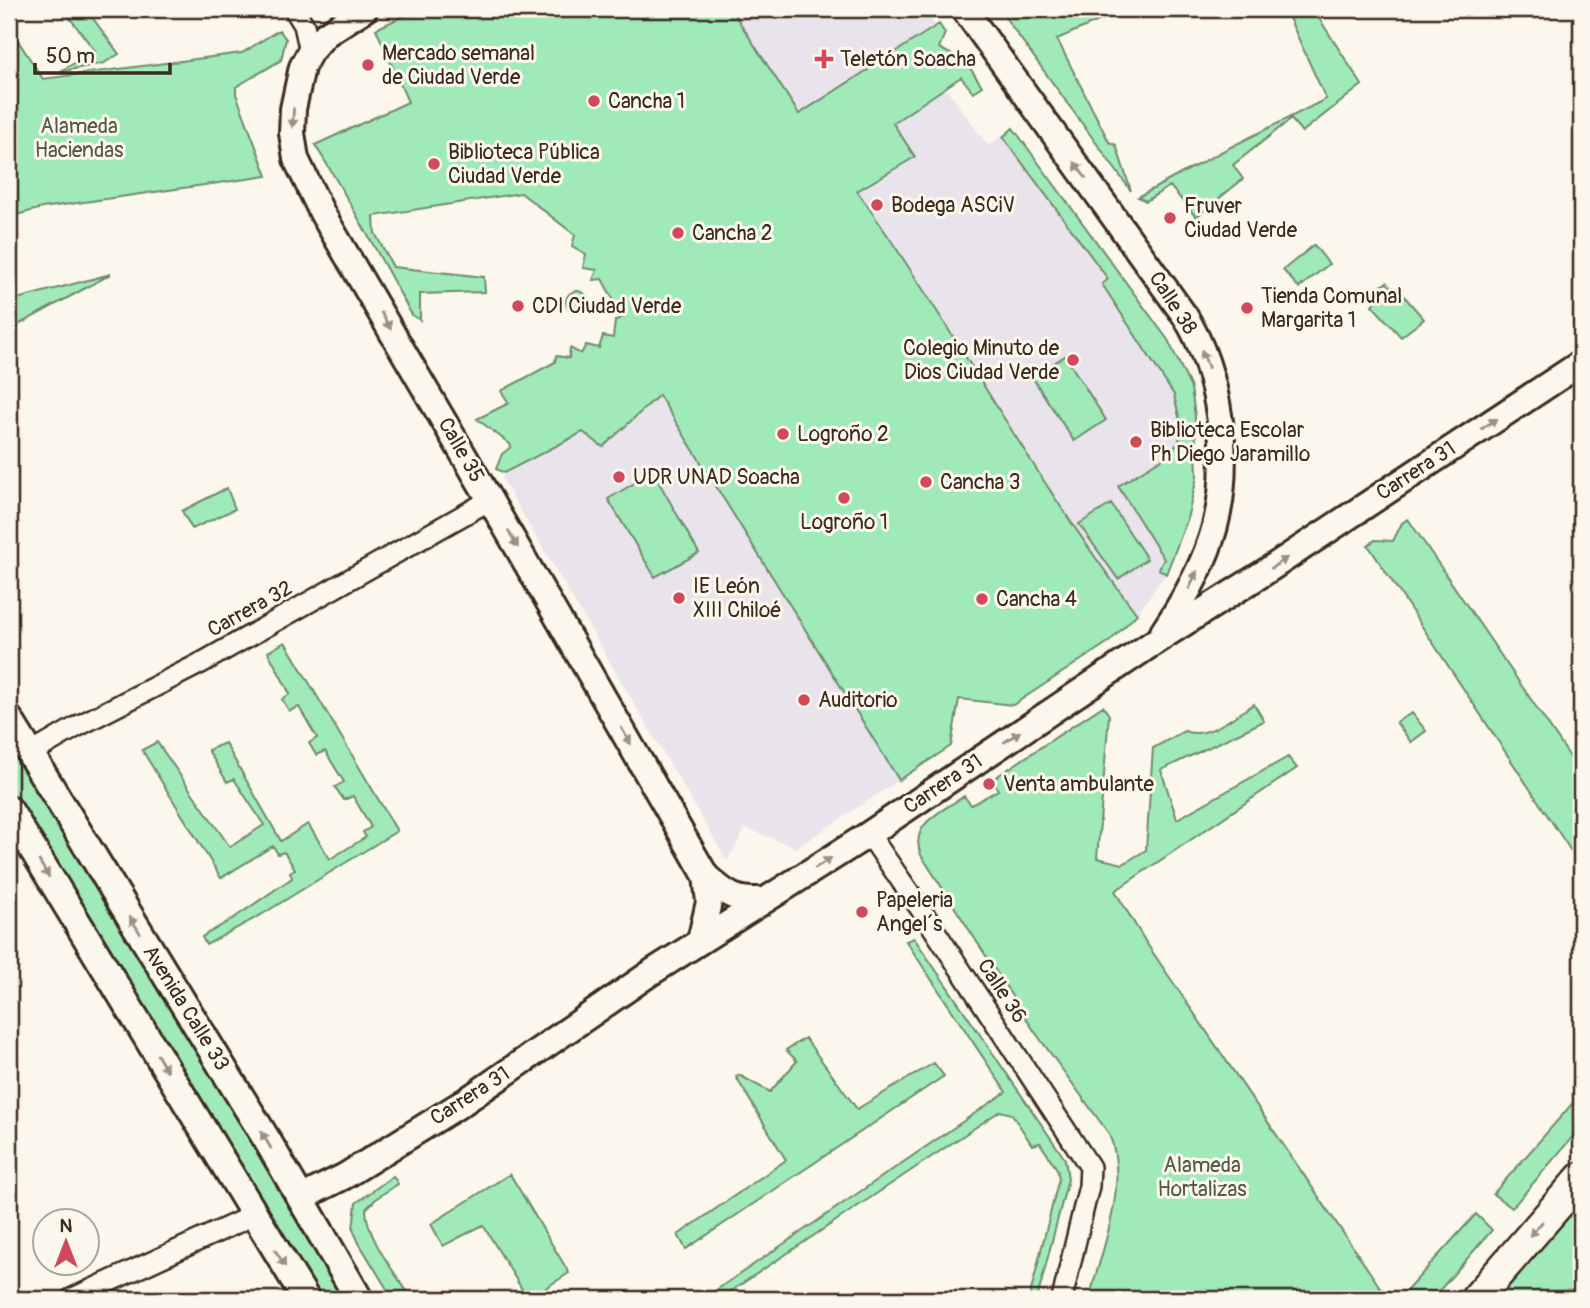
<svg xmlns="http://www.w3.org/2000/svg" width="1590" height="1308" viewBox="0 0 1590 1308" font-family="Pangolin,sans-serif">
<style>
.built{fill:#e9e4eb}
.green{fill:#a0eab9;stroke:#6e8a6c;stroke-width:2}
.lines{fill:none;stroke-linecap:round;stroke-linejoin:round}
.minor-casing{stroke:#3b2a1e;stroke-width:24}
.tertiary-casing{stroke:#3b2a1e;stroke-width:30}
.secondary-casing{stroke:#3b2a1e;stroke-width:32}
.primary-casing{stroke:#3b2a1e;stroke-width:35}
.minor{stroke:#fbf7ec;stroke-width:19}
.tertiary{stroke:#fbf7ec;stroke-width:24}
.secondary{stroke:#fbf7ec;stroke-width:26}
.primary{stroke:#fbf7ec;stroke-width:30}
.oneway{fill:#9b9085}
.poi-dot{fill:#d1495b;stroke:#fbf7ec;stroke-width:2.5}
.labels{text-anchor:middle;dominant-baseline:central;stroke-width:6;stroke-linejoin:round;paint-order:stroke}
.poi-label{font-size:21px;fill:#3b2a1e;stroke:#fbf7ec;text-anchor:start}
.park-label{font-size:21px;fill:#545a45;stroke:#fbf7ec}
.street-label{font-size:21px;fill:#3b2a1e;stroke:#fbf7ec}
</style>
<rect width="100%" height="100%" fill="#fbf7ec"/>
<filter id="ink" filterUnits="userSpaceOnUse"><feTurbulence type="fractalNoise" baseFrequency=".0143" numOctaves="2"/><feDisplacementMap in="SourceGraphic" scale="14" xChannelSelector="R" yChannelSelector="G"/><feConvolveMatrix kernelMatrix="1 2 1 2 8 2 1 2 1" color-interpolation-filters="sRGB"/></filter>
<g filter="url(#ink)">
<path class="built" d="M731 9H925L935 26 799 114Z
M946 88 988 146 1013 128 1168 340 1191 388 1195 416 1197 477 1186 523 1166 574 1137 614 1075 527 905 259 833 156 892 123Z
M659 394 899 780 796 848 746 828 727 861 502 479 504 473 583 432 603 447Z"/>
<path class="green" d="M63 9H86L119 54 104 63 59 72 95 51Z
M418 9H731L799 114 939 24 945 33 939 48 966 62 982 86 973 92 961 77 893 123 915 157 857 191C955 329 1034 480 1137 614L1110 641 1013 705 959 699 951 746 899 780 659 395 603 447 583 432 504 473 496 469 502 454 511 447 510 444 477 419 509 403 501 391 555 362 556 356 569 358 570 348 581 354 586 345 599 348 603 336 613 338 615 321 623 317 602 279 593 280 597 270 583 268 586 254 572 246 575 235 521 193 374 216 375 233 393 267 484 277 485 292 420 294V320L412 315C380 258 350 200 315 145L408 102 376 29Z
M1003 9H1126L1057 39 1109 142 1116 145 1131 191 1002 13Z
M1285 9H1313L1362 85 1302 132 1291 119 1233 165 1243 179 1196 217 1170 186 1146 201 1138 197 1221 152 1326 99Z
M9 27 43 79 242 53 279 30 286 39 281 60 236 87V94L267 176 42 208 9 217Z
M1013 128 1168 340 1191 388 1195 416 1197 477 1186 523 1166 574 1159 569 1164 559 1118 486 1168 455 1179 442 1181 425 1174 395 1102 284 1108 279 1003 137Z
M1314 245 1329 264 1299 288 1283 270Z
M111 274 9 330V301Z
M1387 282 1393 290 1397 288 1424 319 1401 337 1372 305 1376 301 1371 294Z
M566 302a11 11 0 1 1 22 0a11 11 0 1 1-22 0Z
M1065 356 1106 420 1074 441 1032 377Z
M653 472 699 553 655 577 608 499Z
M227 488 235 509 192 529 182 511Z
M1111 504 1147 559 1118 579 1079 524Z
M1408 519 1581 773V866L1368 545 1375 540 1393 541 1402 523Z
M285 642 397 831 261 915 206 945 202 937 234 918 292 878 290 872 295 869 284 852 278 854 273 846 221 878 142 750 157 742 230 847 264 825 234 779 227 782 208 750 225 743 281 841 308 824 330 859 366 837 363 832 371 827 353 796 344 800 335 787 344 782 325 751 316 755 309 743 317 738 299 707 289 711 282 699 290 694 268 652Z
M1254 704 1264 721 1161 770 1177 819 1288 757 1297 768 1115 891 1145 941 1388 1299H1089C1102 1250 1130 1183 1109 1134L1035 1032 921 855C908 824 943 811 964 796L971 805 998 790 993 779 1103 706 1109 715 1097 858 1123 864 1146 850 1153 748 1184 731C1208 740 1234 716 1254 704Z
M1412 713 1426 731 1411 742 1396 722Z
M9 747 289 1200 345 1299H321L143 1003 9 787Z
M914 938 1065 1159 1068 1179 1037 1299H1029L1059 1178 1057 1169 1040 1143 1032 1145 1012 1114 1000 1111 719 1299H703L1006 1092 906 941Z
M805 1038 857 1109 934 1063 944 1076 686 1249 678 1235 786 1160 736 1077 739 1075 770 1092 797 1061 786 1050Z
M1578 1097 1581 1099V1127L1512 1208 1493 1194Z
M510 1174 569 1273 528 1299 483 1225 443 1246 431 1224Z
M393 1176 398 1184 378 1197 366 1209C366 1238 396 1274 412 1299H393L359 1243 353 1229 356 1203Z
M1581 1201V1299H1494Z
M1476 1214 1492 1230 1432 1299H1399Z"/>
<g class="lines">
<g class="minor-casing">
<path id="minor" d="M294 9 304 25 310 52
M30 754 76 727 203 662 490 500
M869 834 924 914 1090 1167 1089 1186 1062 1299
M71 1299 254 1215"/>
</g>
<g class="tertiary-casing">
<path id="tertiary" d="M365 9 326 34 310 52 302 67 293 109 292 133 296 159 322 213 490 500 706 876C728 896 735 901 765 900
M964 9 1185 316C1220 373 1232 461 1215 526 1205 564 1185 599 1163 632
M700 941 709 902 706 876
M301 1198 345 1176 464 1102 652 972 863 838 1159 639 1262 574 1581 363"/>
</g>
<g class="secondary-casing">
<path id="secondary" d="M9 719 267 1140 359 1299
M9 810 306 1299"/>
</g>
<g class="primary-casing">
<path id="primary" d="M1476 1299 1581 1178"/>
</g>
<use href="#minor" class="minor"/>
<use href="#tertiary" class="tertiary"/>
<use href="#secondary" class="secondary"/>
<use href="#primary" class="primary"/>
</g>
<defs><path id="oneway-solid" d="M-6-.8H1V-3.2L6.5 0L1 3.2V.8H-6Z" transform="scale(1.75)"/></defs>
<g class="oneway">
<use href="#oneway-solid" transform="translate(293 118) rotate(93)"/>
<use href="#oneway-solid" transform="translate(1080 170) rotate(-126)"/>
<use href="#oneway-solid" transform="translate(386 321) rotate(60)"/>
<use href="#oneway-solid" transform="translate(1205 359) rotate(-111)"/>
<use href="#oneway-solid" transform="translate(1489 424) rotate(-33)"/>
<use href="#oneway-solid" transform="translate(513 539) rotate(60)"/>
<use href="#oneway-solid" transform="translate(1279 563) rotate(-34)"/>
<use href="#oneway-solid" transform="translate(1193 580) rotate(-66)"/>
<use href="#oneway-solid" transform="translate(626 736) rotate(60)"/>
<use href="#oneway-solid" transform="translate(1012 737) rotate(-34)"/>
<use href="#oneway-solid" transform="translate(823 863) rotate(-32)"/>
<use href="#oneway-solid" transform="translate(44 869) rotate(59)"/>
<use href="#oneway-solid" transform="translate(135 925) rotate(-122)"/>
<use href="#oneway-solid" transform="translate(162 1063) rotate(59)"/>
<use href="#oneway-solid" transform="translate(266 1140) rotate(-121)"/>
<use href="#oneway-solid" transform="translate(1536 1229) rotate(131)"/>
<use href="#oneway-solid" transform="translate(280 1258) rotate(58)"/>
</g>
</g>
<g class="poi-dot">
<path d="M820.5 48.5h7v7h7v7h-7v7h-7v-7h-7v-7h7z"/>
<circle cx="368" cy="65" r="7"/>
<circle cx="594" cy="101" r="7"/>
<circle cx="434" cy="164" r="7"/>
<circle cx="877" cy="205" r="7"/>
<circle cx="1170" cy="218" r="7"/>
<circle cx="678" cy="233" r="7"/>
<circle cx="518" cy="306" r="7"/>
<circle cx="1247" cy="308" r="7"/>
<circle cx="1073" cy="360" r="7"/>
<circle cx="783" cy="434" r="7"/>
<circle cx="1136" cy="442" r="7"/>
<circle cx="619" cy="477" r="7"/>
<circle cx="926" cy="482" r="7"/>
<circle cx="844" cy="498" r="7"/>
<circle cx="679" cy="598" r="7"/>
<circle cx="982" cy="599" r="7"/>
<circle cx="804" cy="700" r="7"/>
<circle cx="989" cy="784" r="7"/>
<circle cx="862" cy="912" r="7"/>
</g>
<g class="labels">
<g class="poi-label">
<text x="382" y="53">Mercado semanal<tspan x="382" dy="24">de Ciudad Verde</tspan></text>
<text x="840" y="59">Teletón Soacha</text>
<text x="608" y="101">Cancha 1</text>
<text x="448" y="152">Biblioteca Pública<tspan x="448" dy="24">Ciudad Verde</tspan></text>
<text x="891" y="205">Bodega ASCiV</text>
<text x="1184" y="206">Fruver<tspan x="1184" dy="24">Ciudad Verde</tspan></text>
<text x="692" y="233">Cancha 2</text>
<text x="1261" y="296">Tienda Comunal<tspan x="1261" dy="24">Margarita 1</tspan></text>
<text x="532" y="306">CDI Ciudad Verde</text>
<text x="1059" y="348" text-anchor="end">Colegio Minuto de<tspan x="1059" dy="24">Dios Ciudad Verde</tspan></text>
<text x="1150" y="430">Biblioteca Escolar<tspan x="1150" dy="24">Ph Diego Jaramillo</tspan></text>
<text x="797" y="434">Logroño 2</text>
<text x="633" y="477">UDR UNAD Soacha</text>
<text x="940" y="482">Cancha 3</text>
<text x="844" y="522" text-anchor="middle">Logroño 1</text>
<text x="693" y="586">IE León<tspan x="693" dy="24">XIII Chiloé</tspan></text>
<text x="996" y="599">Cancha 4</text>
<text x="818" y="700">Auditorio</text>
<text x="1003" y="784">Venta ambulante</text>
<text x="876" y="900">Papeleria<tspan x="876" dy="24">Angel´s</tspan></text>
</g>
<g class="park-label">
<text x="79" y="126">Alameda<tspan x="79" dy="24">Haciendas</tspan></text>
<text x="1202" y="1165">Alameda<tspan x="1202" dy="24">Hortalizas</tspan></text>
</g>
<g class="street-label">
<text transform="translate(1173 303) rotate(57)">Calle 38</text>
<text transform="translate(461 450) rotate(60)">Calle 35</text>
<text transform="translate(1416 471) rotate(-33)">Carrera 31</text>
<text transform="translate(250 609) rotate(-29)">Carrera 32</text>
<text transform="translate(943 784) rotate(-34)">Carrera 31</text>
<text transform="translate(1002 991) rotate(57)">Calle 36</text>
<text transform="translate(186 1008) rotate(58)">Avenida Calle 33</text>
<text transform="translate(470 1096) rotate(-33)">Carrera 31</text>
</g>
</g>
<rect width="1590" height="1308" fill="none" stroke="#fbf7ec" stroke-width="35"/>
<rect x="18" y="18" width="1555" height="1273" fill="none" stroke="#3b2a1e" stroke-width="2.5" filter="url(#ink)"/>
<g transform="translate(66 1242)"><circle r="33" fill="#fbf7ec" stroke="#aea59a" stroke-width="2"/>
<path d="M0-5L12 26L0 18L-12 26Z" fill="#d1495b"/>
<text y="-10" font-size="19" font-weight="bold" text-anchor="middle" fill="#3b2a1e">N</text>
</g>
<path d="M35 63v10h135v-10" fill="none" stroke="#3b2a1e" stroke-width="3.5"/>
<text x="46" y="63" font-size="21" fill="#3b2a1e" stroke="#fbf7ec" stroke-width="5" paint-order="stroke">50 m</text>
</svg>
